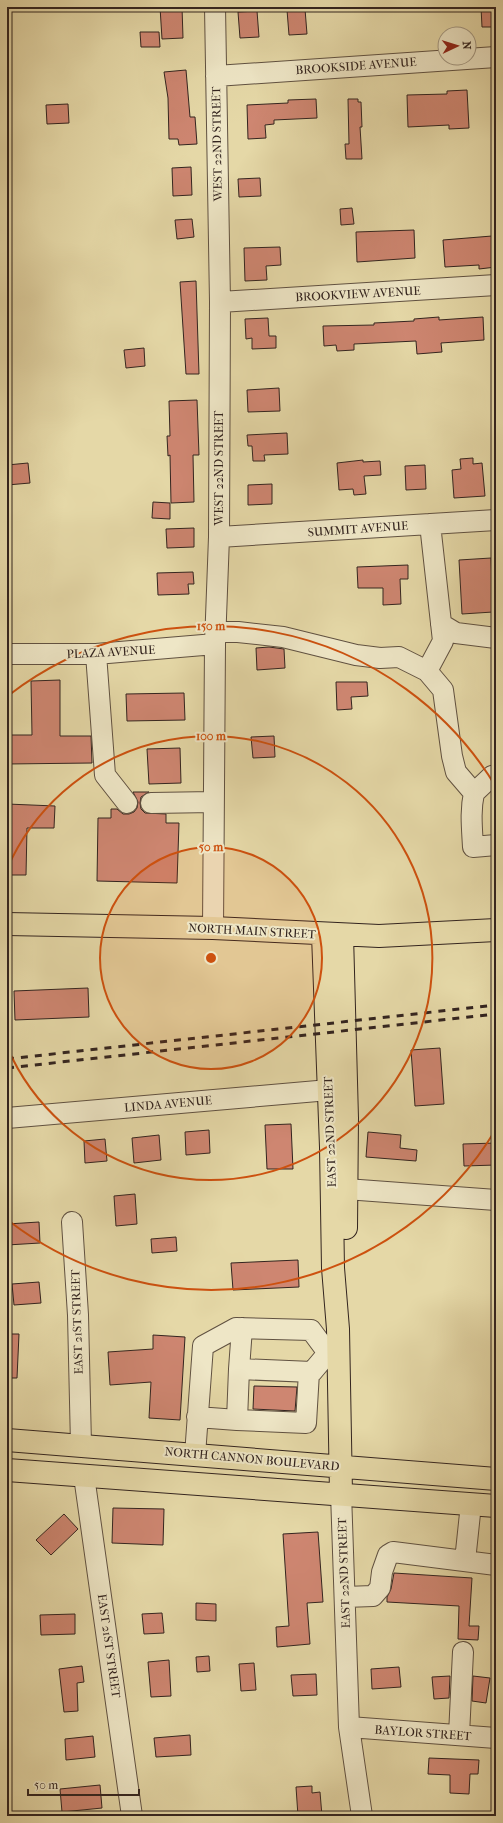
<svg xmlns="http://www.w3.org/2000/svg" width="503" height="1823" viewBox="0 0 503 1823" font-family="'IM FELL French Canon',serif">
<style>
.building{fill:#ce8671;stroke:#33241f}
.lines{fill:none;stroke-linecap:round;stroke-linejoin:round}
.minor-casing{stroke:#605141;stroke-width:22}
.major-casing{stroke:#33241f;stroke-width:24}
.minor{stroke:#eee6c6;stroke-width:20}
.major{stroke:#e5d8a7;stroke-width:22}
.rail{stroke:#33241f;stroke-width:3;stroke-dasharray:7 7;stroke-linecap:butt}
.ring{fill:none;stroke:#cd510f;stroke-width:2}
.labels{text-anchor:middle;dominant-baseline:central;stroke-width:4;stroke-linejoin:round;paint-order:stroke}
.street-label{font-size:12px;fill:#33241f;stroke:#eee6c6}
.centre{fill:#cd510f;stroke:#eee6c6;stroke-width:2}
.ring-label{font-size:12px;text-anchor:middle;font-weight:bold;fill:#cd510f;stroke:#eee6c6;stroke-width:4;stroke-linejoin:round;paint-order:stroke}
</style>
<rect width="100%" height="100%" fill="#e5d8a7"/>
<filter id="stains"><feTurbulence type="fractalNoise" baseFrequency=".005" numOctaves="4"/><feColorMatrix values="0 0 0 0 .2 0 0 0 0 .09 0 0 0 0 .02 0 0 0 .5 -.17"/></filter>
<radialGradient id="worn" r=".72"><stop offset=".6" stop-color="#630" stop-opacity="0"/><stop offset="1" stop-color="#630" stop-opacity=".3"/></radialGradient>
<path class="building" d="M160 7H182L183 38 162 39Z
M481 7H494V27H482Z
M305 9 307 34 289 35 287 10Z
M257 11 259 37 240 38 238 12Z
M140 32H159L160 47H141Z
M186 70 190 117H195L197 144 179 145 178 139H169L168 98 164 72Z
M467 90 469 128 449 129V125L408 127 407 95 447 94V91Z
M316 99 317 118 274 120V124L265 125 266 138 248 139 247 105 288 103V100Z
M348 99H358V102H361L362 127H360L362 159H346L345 144H349Z
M68 104 69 123 47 124 46 105Z
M191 167 192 195 173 196 172 168Z
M260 178 261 196 239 197 238 179Z
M352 208 354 224 341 225 340 209Z
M192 219 194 237 177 239 175 220Z
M414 230 415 258 357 262 356 232Z
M492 236 496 267 479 269V265L445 267 443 240Z
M280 247 281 265 266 266 267 280 245 281 244 248Z
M196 281 199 374H186L180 282Z
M439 317V320L483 317 484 340 441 343 442 352 417 354 416 341 354 344V350L337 351 336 345 324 346 323 326 374 325V323L414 321V319Z
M268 318 269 336H276V348L252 349V338L246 339 245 319Z
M144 348 145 366 126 368 124 350Z
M279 388 280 411 248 412 247 390Z
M197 400 199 455H193L194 502 171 503 170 455 168 456 167 436H170L169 401Z
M287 433 288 454 264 455 265 461H253L252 446H248L247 435Z
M473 458V464L482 463 485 496 454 498 452 470 461 469 460 459Z
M363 460V462L380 461 381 475 364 476 366 494 354 495 353 489 339 490 337 463Z
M28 463 30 483 7 485V465Z
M425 465 426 489 406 490 405 466Z
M272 484V504L248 505V485Z
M153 502 170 503V519L152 518Z
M194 528V547L167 548 166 529Z
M491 558 493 612 462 614 459 560Z
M408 565V579H400L401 604 383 605V588H358L357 567Z
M193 572 194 584H188L189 594 158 595 157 573Z
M269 647 284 649 285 668 257 670 256 648Z
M60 680V736H91L92 763 7 764V735H32L31 681Z
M336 682H367L368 696 351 697 352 709 337 710Z
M184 693 185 720 127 721 126 694Z
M274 736 275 757 253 758 251 737Z
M180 748 181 783 149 784 147 749Z
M133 792H149L141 797 140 803 141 809 145 813 166 814V823H179L177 883 97 881 98 818H111V809H117L123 814H129L134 812 137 808 138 802Z
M7 804 55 806 54 828H27L26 875H7Z
M88 988 89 1017 15 1020 14 991Z
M440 1048 444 1104 415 1106 411 1050Z
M291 1124 293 1169H267L265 1125Z
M209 1130 210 1153 186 1155 185 1132Z
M368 1132 401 1135 400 1148 417 1150 416 1161 366 1157Z
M159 1135 161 1160 134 1163 132 1138Z
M105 1139 107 1161 85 1163 84 1141Z
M496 1143V1165L464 1166 463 1144Z
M135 1194 137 1224 116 1226 114 1196Z
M39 1222 40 1243 7 1245V1224Z
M176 1237 177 1251 152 1253 151 1239Z
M298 1260 299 1287 233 1290 231 1263Z
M39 1282 41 1303 14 1305 12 1284Z
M7 1334H19L17 1378H7Z
M153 1335 185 1337 180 1420 149 1418 151 1382 110 1385 108 1352 153 1349Z
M254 1386 297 1387 295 1411 253 1409Z
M113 1508 164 1509 163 1545 112 1543Z
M64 1514 78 1529 51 1555 36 1540Z
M318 1532 323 1602 307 1603 310 1644 277 1647 276 1627 289 1626 283 1534Z
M394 1573 472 1578 469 1626H479L478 1640 458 1639 459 1606 387 1602V1597L391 1589Z
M196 1603 216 1604V1621L196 1620Z
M162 1613 164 1633 144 1634 142 1614Z
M75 1614V1634L41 1635 40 1615Z
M209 1656 210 1671 197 1672 196 1657Z
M169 1660 171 1696 151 1697 148 1662Z
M254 1663 256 1690 241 1691 239 1664Z
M82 1666 84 1682 77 1683 78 1711 64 1712 59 1669Z
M399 1667 401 1687 372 1689 371 1669Z
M316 1674 317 1695 293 1696 291 1675Z
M450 1676 449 1698 434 1699 432 1677Z
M473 1676 490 1678 486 1703 472 1701Z
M190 1735 191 1755 156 1757 154 1738Z
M93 1736 95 1757 66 1760 65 1739Z
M429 1758 479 1760 478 1774H470L469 1794 450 1793V1775L428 1774Z
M100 1785 102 1808 62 1812 60 1789Z
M312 1786V1793L320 1792 322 1816H298L296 1787Z"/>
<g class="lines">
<g class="minor-casing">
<path id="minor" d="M216 76 496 57
M220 302 496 285
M219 537 496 520
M441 624 456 633 496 638
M215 632H238L283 637 356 655 380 658 399 657 427 671 443 690 452 756 456 772 474 793C470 811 472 828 473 847L496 845
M7 654H96L215 644
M96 654 105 775 127 803
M427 671 443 641 430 524
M474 793 492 776 496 775
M151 803 213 802
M213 928 215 644 219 537 220 302 215 7
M7 1118 329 1090
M332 1188 496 1200
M72 1222 78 1315 81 1445
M239 1369 242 1328
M197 1417 237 1420
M195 1455 203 1346 236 1328 311 1330 328 1353 312 1372 239 1369 237 1420 306 1423 309 1372
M84 1476 132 1816
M341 1493 349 1727 362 1816
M465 1561 471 1504
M345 1597 373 1596 380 1588 382 1572 388 1555 393 1552 496 1565
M349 1727 496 1738
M459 1735 463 1652"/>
</g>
<g class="major-casing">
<path id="major" d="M7 924 213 928 379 936 496 930
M323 935 331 1147 333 1268 338 1329 341 1493
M342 935 347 1118 346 1228
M7 1440 496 1479
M7 1470 496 1506"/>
</g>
<use href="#minor" class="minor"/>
<use href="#major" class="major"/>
<path class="rail" d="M7 1059 496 1005
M7 1068 496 1014"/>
</g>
<circle cx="211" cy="958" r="111" fill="#cd510f" fill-opacity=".12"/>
<g class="ring">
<circle cx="211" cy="958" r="111"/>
<path d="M7 869A222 222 0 1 1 7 1047"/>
<path d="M496 1129A332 332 0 0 1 9 1221M9 695A332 332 0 0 1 496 787"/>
</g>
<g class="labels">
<g class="street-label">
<text transform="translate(356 66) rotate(-4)">BROOKSIDE AVENUE</text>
<text transform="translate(217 144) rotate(-91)">WEST 22ND STREET</text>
<text transform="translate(358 294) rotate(-3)">BROOKVIEW AVENUE</text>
<text transform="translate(219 468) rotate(-90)">WEST 22ND STREET</text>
<text transform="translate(358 529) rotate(-4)">SUMMIT AVENUE</text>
<text transform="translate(111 652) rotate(-3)">PLAZA AVENUE</text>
<text transform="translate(252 931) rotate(3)">NORTH MAIN STREET</text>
<text transform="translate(168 1104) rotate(-5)">LINDA AVENUE</text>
<text transform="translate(330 1132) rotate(-92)">EAST 22ND STREET</text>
<text transform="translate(77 1322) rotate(-92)">EAST 21ST STREET</text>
<text transform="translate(252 1459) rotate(5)">NORTH CANNON BOULEVARD</text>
<text transform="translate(344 1573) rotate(-92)">EAST 22ND STREET</text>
<text transform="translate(109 1646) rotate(82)">EAST 21ST STREET</text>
<text transform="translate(423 1733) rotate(4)">BAYLOR STREET</text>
</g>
</g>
<circle cx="211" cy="958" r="6" class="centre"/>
<g class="ring-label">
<text x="211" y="630">150 m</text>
<text x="211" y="740">100 m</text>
<text x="211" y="851">50 m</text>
</g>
<rect width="503" height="1823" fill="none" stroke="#e5d8a7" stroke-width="24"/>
<rect x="8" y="8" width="487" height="1807" fill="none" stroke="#33241f" stroke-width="2"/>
<rect x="12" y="12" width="479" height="1799" fill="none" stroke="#33241f"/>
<g transform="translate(457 46) rotate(86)"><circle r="19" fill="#eee6c6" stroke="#a39883"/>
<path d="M0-3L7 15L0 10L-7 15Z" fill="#8f2418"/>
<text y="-6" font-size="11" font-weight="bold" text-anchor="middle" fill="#33241f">N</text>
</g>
<path d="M28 1789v6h111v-6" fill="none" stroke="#33241f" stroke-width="2"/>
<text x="34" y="1789" font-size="12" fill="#33241f" stroke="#eee6c6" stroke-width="3" paint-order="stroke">50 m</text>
<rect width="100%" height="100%" filter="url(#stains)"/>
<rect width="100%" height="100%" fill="url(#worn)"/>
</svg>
